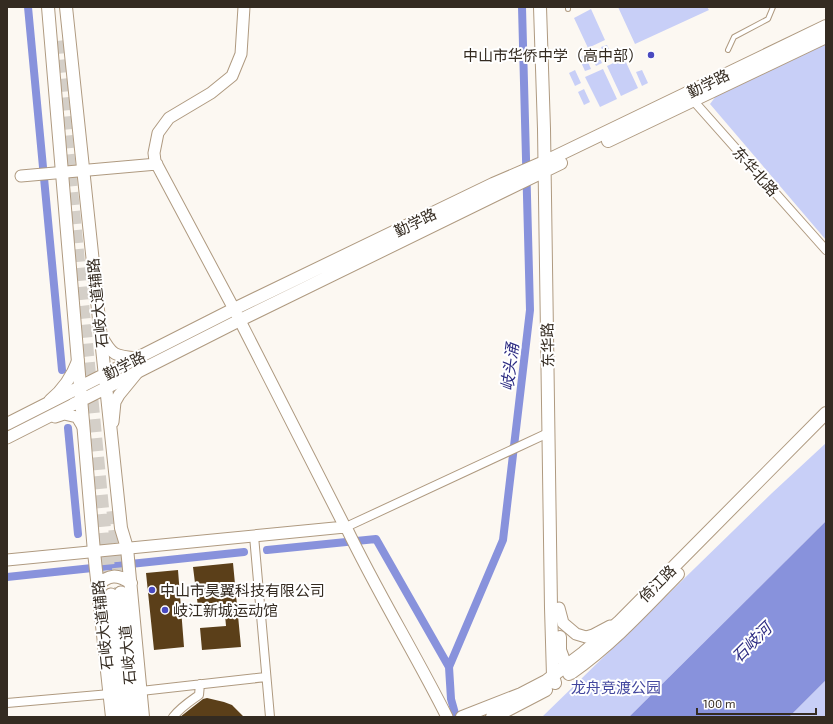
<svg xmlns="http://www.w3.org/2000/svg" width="833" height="724" viewBox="0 0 833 724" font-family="'Exo 2','Noto Sans SC',sans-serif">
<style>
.green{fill:#c8cff7}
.water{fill:#8892dc}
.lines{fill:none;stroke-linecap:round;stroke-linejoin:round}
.canal{stroke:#8892dc;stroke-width:8}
.building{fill:#5b3f19}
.primary-tunnel{stroke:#d4cfc8;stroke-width:13;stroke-dasharray:13 6;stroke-linecap:butt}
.service-casing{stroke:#af9a80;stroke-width:6}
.minor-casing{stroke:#af9a80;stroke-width:10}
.tertiary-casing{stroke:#af9a80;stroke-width:13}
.secondary-casing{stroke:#af9a80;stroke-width:14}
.primary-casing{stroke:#af9a80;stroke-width:15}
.service{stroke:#fff;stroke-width:4}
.minor{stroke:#fff;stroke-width:8}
.tertiary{stroke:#fff;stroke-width:11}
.secondary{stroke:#fff;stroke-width:12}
.primary{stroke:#fff;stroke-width:13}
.poi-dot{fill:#4a4ac0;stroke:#fff;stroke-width:1.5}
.labels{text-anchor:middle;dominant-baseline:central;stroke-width:4;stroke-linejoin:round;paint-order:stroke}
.poi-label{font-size:15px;fill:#342b21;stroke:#fff;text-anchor:start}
.street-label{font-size:15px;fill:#342b21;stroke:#fff}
.park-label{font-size:15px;fill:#43479e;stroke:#fff}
.water-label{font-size:16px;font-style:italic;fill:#2e2d83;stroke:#fff}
</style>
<rect width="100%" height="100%" fill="#fcf8f2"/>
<path class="green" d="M618 7H707L709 10 635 44Z
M591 9 605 40 588 48 574 18Z
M826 43V240L710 104 716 96Z
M607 45 613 58 607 61 601 47Z
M596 50 602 63 596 66 590 53Z
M585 55 591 69 585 71 579 58Z
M624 58 638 88 621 96 607 66Z
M603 69 617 99 600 107 585 77Z
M575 70 581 83 575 86 569 73Z
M642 70 648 83 642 86 636 72Z
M584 89 590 102 584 105 578 92Z
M826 443V521L629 717H542L772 493Z
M826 680V717H789Z"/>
<path class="water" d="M826 521V680L789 717H629Z"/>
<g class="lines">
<path class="canal" d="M28 7 62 370
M68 428 78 534
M267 550 376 539 449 667
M7 577 244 552
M456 717 451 699 449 667 503 540 530 310 522 7"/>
</g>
<path class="building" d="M233 563 241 647 202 650 200 628 226 626 224 604 198 607 193 567Z
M178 570 184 647 154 650 146 573Z
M207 698 224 702 232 705 244 717H180L203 699Z"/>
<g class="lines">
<path class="primary-tunnel" d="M57 41 111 595
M113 511 121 593"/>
<g class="service-casing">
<path id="service" d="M568 7V9
M728 50 734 37 768 19 773 7"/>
</g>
<g class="minor-casing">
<path id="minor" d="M691 98 826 250
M346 527 548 433
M254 536 270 717
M141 691 266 677
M7 703 110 694
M173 717C181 707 189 702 199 695L200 684"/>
</g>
<g class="tertiary-casing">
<path id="tertiary" d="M21 176 157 164
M101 335C112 356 115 356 138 358
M50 400C64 389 72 376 78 360
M55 417 64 414 77 417 83 427
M113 422 115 402 119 395 137 373
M7 438 74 404
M346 527C377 592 415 653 447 717
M7 560 345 527 234 309 155 161 154 153 158 133 169 118 211 93 232 76 241 54 244 7
M559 608 563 623 576 634 586 637 593 635 610 626"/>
</g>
<g class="secondary-casing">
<path id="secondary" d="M48 7 94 552 112 717
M66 7 121 528 127 548 143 717
M540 7 544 129 551 608 553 676 555 683
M608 141 826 37
M74 404 240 320 561 163
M7 424 234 309 493 184 544 162 826 26
M97 586C109 574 117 574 131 583
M560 637V650L569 674
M571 673C611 645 644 609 678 574
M462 717 521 694 546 681 583 653 620 621 826 413
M492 717 500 714 546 690"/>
</g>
<g class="primary-casing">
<path id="primary" d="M121 593 133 717
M111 595 123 717"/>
</g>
<use href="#service" class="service"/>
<use href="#minor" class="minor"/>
<use href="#tertiary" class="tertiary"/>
<use href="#secondary" class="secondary"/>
<use href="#primary" class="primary"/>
</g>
<g class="poi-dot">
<circle cx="651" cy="55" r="4"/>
<circle cx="152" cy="590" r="4"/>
<circle cx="165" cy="610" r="4"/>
</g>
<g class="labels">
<g class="poi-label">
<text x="643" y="55" text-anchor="end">中山市华侨中学（高中部）</text>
<text x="160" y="590">中山市昊翼科技有限公司</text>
<text x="173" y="610">岐江新城运动馆</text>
</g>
<g class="street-label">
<text transform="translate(708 83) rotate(-26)">勤学路</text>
<text transform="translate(756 171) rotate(48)">东华北路</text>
<text transform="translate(415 222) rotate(-26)">勤学路</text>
<text transform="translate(97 303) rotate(-96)">石岐大道辅路</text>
<text transform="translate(547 345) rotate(-91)">东华路</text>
<text transform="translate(124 365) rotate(-27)">勤学路</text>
<text transform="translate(657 583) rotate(-45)">倚江路</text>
<text transform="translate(102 625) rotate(-96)">石岐大道辅路</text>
<text transform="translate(127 655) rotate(-95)">石岐大道</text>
</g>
<g class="park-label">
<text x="616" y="687">龙舟竞渡公园</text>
</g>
<g class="water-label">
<text transform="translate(509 367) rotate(-83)">岐头涌</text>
<text transform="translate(751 642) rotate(-45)">石岐河</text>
</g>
</g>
<rect width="833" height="724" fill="none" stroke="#342b21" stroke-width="16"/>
<path d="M697 708v6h119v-6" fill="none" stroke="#342b21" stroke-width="2"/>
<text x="703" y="708" font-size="12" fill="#342b21" stroke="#ffffff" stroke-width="3" paint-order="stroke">100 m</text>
</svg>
